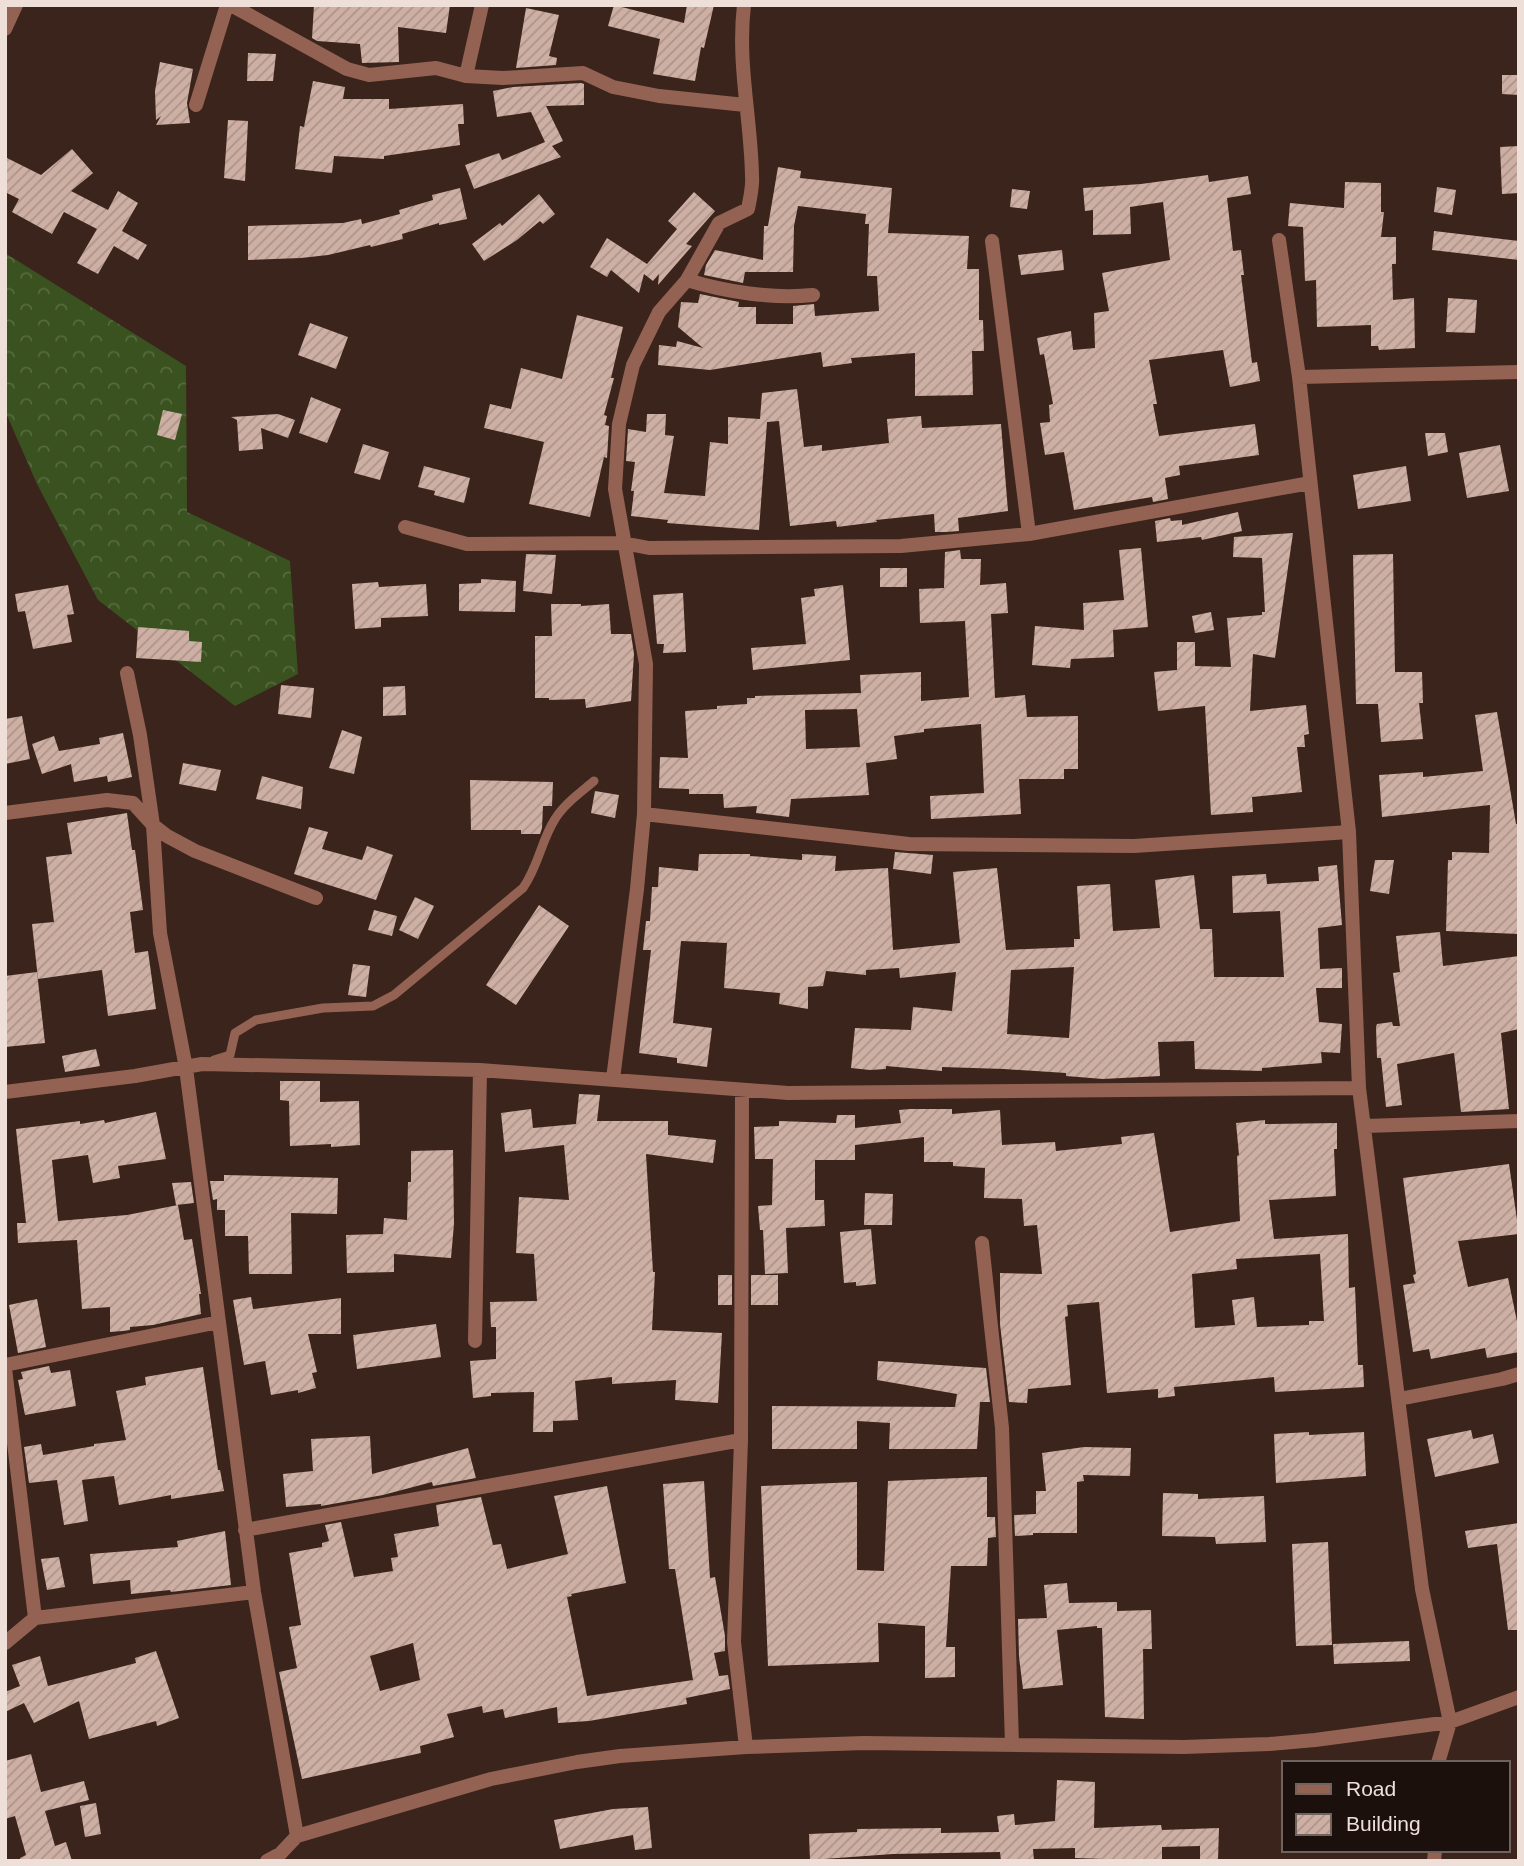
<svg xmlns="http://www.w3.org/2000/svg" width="1524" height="1866" viewBox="0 0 1524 1866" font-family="Arial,sans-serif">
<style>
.forest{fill:url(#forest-crowns)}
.building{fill:url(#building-hatch);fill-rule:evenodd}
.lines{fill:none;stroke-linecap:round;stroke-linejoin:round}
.service{stroke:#946253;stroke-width:9}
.minor{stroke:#946253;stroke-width:14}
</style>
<defs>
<pattern id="forest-crowns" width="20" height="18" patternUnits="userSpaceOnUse" patternTransform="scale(1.75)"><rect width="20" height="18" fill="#3a521f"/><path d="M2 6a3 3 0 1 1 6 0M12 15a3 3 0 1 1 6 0" fill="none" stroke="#576a3f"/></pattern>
<pattern id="building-hatch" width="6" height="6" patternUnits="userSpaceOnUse" patternTransform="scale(1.75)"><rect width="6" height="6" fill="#ceafa3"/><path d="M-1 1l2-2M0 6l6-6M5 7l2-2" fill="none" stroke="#ac948a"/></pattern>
</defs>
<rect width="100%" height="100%" fill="#3b241b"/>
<path class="forest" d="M5 253 186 366 187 512 290 561 298 674 235 706 98 600 37 484 5 411Z"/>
<path class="building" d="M314 5H450L446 33 398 27 399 62 362 63 360 44 317 41 312 38Z
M614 5 684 23 687 5H714L704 48 701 47 695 81 653 74 660 39 608 26Z
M526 8 559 15 549 56 557 58 556 65 516 68Z
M248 53 276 54 273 81H247Z
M160 62 193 69 187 103 190 123 156 125 161 116 156 120 155 91Z
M1502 75H1519V95L1502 94Z
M313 81 345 87 343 99H389V109L463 104 464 124H458L460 145 384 156V159L334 156 332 173 295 169 300 126 304 127Z
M581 83 584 84V105L546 106 563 141 552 146 561 157 474 189 465 165 499 153 502 160 545 142 531 112 497 117 493 91 513 87Z
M228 120 248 121 245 181 224 178Z
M1519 146V193L1502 194 1500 147Z
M72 149 93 173 71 191 108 210 118 191 138 203 122 231 147 245 138 260 114 246 98 274 77 263 97 229 64 212 52 234 12 212 19 199 5 192V157L41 175Z
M778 167 801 171 800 178 892 188 888 233 969 236 967 269H979V320H983L984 351H972L973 395 915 396V353L851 358 852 363 823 367 821 352 710 370 658 365 659 345 676 347 677 341 703 348 678 327 681 302 698 303 700 294 739 302 738 307H756V324H793V306L814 304 815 316 879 311 877 276H867L869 224H865L866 214 798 206 794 226 793 272H745L743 283 704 275 706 265 715 250 763 260 764 226H768Z
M1208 175 1209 182 1248 176 1251 194 1227 198 1233 251 1241 250 1244 275H1241L1252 363 1257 362 1260 381 1230 387 1223 350 1149 360 1157 404H1153L1159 436 1255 424 1259 455 1179 466 1180 475 1165 478 1168 499 1153 502 1152 497 1074 510 1064 452 1045 455 1040 423 1050 422 1049 405 1053 404 1044 354 1040 355 1037 338 1071 331 1073 350 1095 348 1094 313 1109 311 1102 273 1170 260 1163 202 1130 207 1131 234 1093 235V210L1085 211 1083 188 1141 184Z
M1345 182 1381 183V212H1384L1381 237H1396V264H1392L1393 300 1414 298 1415 348 1379 350 1378 346H1371V325L1317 327 1316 280 1305 281 1303 227 1288 226 1290 203 1344 208Z
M1437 187 1456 190 1452 215 1434 212Z
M460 188 467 219 439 225V223L402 234 403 239 371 247 370 245 328 255 301 258 248 260V226L343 223 361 219 362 224 400 214 399 210 433 200 432 195Z
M1012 189 1030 191 1027 209 1010 207Z
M694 192 715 211 686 244 692 246 658 285 659 274 653 281 644 274 639 293 611 270 607 277 590 267 607 238 647 264 677 229 668 221Z
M539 194 555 214 543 224 540 221 517 240 484 261 472 244 500 223 502 226Z
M1434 231 1519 241V260L1432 250Z
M1062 250 1064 270 1021 275 1018 255Z
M1448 298 1477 300 1475 333 1446 332Z
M577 315 623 327 611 378H614L604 415 607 416 605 425 609 426 607 458 604 457 590 517 529 504 544 442 484 428 490 404 511 409 521 368 562 379Z
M310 323 348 337 336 369 298 355Z
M797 389 804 447 822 445V451L889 443 887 419 921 416 922 428 1001 424 1008 511 958 518 959 531 946 532H935L934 514 876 520 877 522 837 527 836 521 790 526 779 421 767 422 759 530 667 523 668 520 631 516 634 491H631L635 462 626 461 628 429 646 432 647 414H666L665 435 674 436 664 493 705 496 710 442 728 444V417L760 419 762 393Z
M311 397 341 409 327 443 299 433Z
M163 410 182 414 175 440 157 435Z
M278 414 295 420 288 438 261 428 263 449 239 451 237 420 231 417Z
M1425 433H1445L1448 452 1428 456Z
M363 444 389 452 380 480 354 473Z
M1500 445 1509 491 1467 498 1459 453Z
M424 466 470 478 464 503 434 495 435 491 418 487Z
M1406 466 1411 501 1358 509 1353 475Z
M1238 512 1242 531 1202 540 1201 537 1157 542 1155 521 1170 518 1171 521 1182 520V525Z
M1293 533 1275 658 1253 654 1250 711 1306 705 1309 734 1304 735 1305 747H1297L1302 792 1252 797 1253 812 1211 815 1205 706 1158 711 1154 672 1177 670V642H1195V666L1231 667 1227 618 1262 615V612H1265L1262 558 1233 557 1234 537Z
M1141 548 1148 627 1113 630 1114 657 1071 659 1070 668 1032 665 1035 626 1084 630 1083 603 1124 600 1119 550Z
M960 550 961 559H981L980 585 1006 583 1008 613 991 614 995 698 1025 695 1027 717 1078 716V769H1064V779H1019L1021 814 931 819 930 796 984 793 981 724 924 729V732L894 736 897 759 866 763 869 795 791 799 789 817 756 813 757 806 724 808 723 794H689V789L659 788 660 757 688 758 685 711 717 709V706L747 704V698H755V696L861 693 860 675 921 672V701L969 697 965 621 920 623 919 589 944 588 945 552ZM857 709 860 747 806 749 805 710Z
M526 554 556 555 552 594 523 591Z
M1393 554 1395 672H1422L1423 703H1419L1423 739 1381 742 1378 704H1356L1353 555Z
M880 568H907V587H880Z
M481 579 516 581 515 612 459 611V584L481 583Z
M378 582 379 587 426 584 428 616 381 618V627L355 629 352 584Z
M68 585 74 614 67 615 72 642 33 649 25 611 18 612 15 594Z
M843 585 850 660 753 670 751 648 806 644 801 598 815 596 814 589Z
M683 593 686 652 663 653 664 644H657L653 595Z
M551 604H581V606L609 604 611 634H631L634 654 631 701 586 708 585 699 549 700V698H535V636H552Z
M1211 612 1214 630 1195 633 1192 616Z
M138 627 189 631V641L202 642 201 662 136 658Z
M281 685 314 688 311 718 278 714Z
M405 686 406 715 383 716V687Z
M1497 712 1516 824H1519V934L1446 931 1448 860H1452V852L1489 853 1490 805 1382 817 1379 775 1423 772V777L1483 771 1475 715Z
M22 716 30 759 5 764V719Z
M342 730 362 737 354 774 329 768Z
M123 733 132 777 108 782 107 776 74 782 71 764 42 774 32 744 54 736 59 751 100 744 99 738Z
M183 763 221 770 216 791 179 784Z
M262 776 303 787 301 809 256 799Z
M470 780 553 782 552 806H543L542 828 540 834H521V830H471Z
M595 791 619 795 615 818 591 813Z
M127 813 132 850H135L143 910 130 912 135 953 148 951 156 1009 108 1016 102 970 38 979 32 924 54 922 46 857 72 854 67 823Z
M309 827 328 832 322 849 362 860 367 846 393 855 376 900 294 874Z
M895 852 933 855 931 874 893 869Z
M699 854H750V856L802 860V854L836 856 835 871 888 868 893 950 960 943 953 872 997 868 1006 950 1074 947V939H1080L1077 886 1110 884 1113 931 1160 928 1155 880 1194 875 1200 929H1212L1214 977H1284L1280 911 1233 913 1232 876 1266 874 1267 884 1319 881 1318 867 1337 865 1342 925 1318 928 1320 969 1342 968V988H1316L1319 1022 1342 1024 1340 1053 1321 1052 1322 1063 1262 1068V1071L1195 1069 1194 1041 1158 1042 1160 1076 1103 1079 1066 1076V1073L1004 1069 942 1067V1071L886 1066V1069L870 1070 851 1068 855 1028 911 1030 913 1007 952 1011 956 972 900 978 899 968 866 970V975L826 971 823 986 808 987V1009L779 1004 780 993 724 988 727 943 681 941 673 1023 712 1028 707 1067 677 1063V1058L639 1053 651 950H643L646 921H650L652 887H658L659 867 698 871ZM1074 967 1069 1038 1007 1034 1011 970Z
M1375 860H1394L1389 894 1370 891Z
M415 897 434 906 418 939 399 930Z
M539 905 569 926 516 1005 486 985Z
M374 910 397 916 392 936 368 930Z
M1440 932 1443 966 1519 956V1029L1501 1033 1509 1109 1461 1112 1454 1053 1397 1064 1402 1105 1386 1107 1381 1058H1377L1376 1027 1377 1024 1392 1022 1393 1026H1400L1393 973 1400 972 1396 936Z
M353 964 370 966 366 997 348 995Z
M37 972 45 1043 5 1047V976Z
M96 1049 100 1066 65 1072 62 1056Z
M280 1081H320V1102L359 1101 360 1145 331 1147V1144L290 1146 289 1101 280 1100Z
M579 1094 600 1095 597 1121H668V1135L716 1140 713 1163 646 1154 653 1272H655L652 1330 722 1333 718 1403 675 1400 676 1380 612 1384V1377L575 1381 578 1420 553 1421V1432H533L534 1392 491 1393V1396L473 1398 470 1361 496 1359V1327H491L490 1302 537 1301 534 1254 516 1253 519 1197 569 1200 564 1145 505 1152 501 1113 531 1109 533 1128 576 1124Z
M910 1109H952V1114L1000 1110 1002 1145 1055 1142 1056 1151 1122 1144 1121 1137 1154 1133 1170 1232 1240 1221 1237 1156 1239 1155 1236 1123 1265 1120V1124L1337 1123V1149H1334L1336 1196 1269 1200 1274 1239 1348 1234 1349 1288 1355 1287 1358 1365H1363L1364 1387 1275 1392 1274 1377 1174 1387 1175 1396 1158 1398V1389L1107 1393 1099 1302 1067 1305 1068 1316 1065 1317 1071 1385 1028 1389 1027 1403 1009 1402 1000 1324V1273L1042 1274 1037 1225 1024 1226 1022 1199 984 1198 985 1168 953 1166V1162H924V1137L855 1145V1160H815V1200H824L825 1226 786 1228 788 1273 765 1274 763 1230H760L758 1206 772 1205 773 1159H755L754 1127 779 1126V1121L836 1123 837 1115H855V1128L901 1123 899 1110ZM1320 1254 1324 1321H1309V1325L1257 1327 1254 1297 1232 1300 1235 1325 1195 1328 1192 1274 1237 1269 1236 1259Z
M156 1112 166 1159 118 1166 120 1178 93 1183 88 1155 52 1160 58 1221 127 1215 178 1205 184 1240 192 1239 201 1294H199L201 1314 153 1325 130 1327V1330L123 1331 110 1332V1307L82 1309 77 1240 18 1243 17 1223H26L16 1129 80 1121V1124L104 1120 105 1123Z
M453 1150 454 1224 451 1258 394 1254V1272L347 1273 346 1235 383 1234 384 1218 407 1220 408 1182H411V1151Z
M1509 1164 1519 1234 1458 1241 1468 1287 1508 1278 1519 1331V1352L1487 1358 1485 1348 1431 1359 1429 1349 1413 1352 1403 1285 1415 1283 1413 1275 1416 1274 1403 1178Z
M224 1175 338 1178 337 1214 291 1213 292 1274H249L248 1236H225V1210H217V1199L213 1200 210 1181H224Z
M191 1182 194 1203 176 1205 172 1183Z
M865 1193 893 1194 892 1225H864Z
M871 1229 876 1284 856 1286V1282L844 1283 840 1232Z
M718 1275H732V1305H718Z
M751 1275H778V1305H751Z
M251 1297 253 1309 341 1298V1334H308L317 1372 312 1373 316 1388 298 1393V1390L271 1395 265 1361 244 1365 233 1300Z
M37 1299 46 1347 18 1353 9 1305Z
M436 1324 441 1357 357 1369 353 1335Z
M878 1361 986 1368 990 1402H980L977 1449H889L890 1423 857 1421V1449H772V1406L955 1407 957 1394 877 1380Z
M49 1366 51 1373 70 1370 76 1406 25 1415 18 1380 23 1379 21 1372Z
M203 1367 218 1470H220L224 1491 171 1499V1495L119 1505 114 1476 82 1480 88 1521 64 1525 57 1480 29 1483 24 1447 41 1444 43 1455 94 1446V1444L126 1440 116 1391 146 1385 145 1377Z
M1471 1430 1473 1439 1493 1434 1499 1463 1435 1477 1427 1439Z
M1309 1432V1435L1364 1432 1366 1476 1276 1483 1274 1434Z
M370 1436 372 1474 468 1448 476 1478 433 1486 432 1482 383 1495 321 1506V1504L286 1507 283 1474 313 1471 311 1439Z
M1084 1447 1131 1448 1130 1476 1083 1475 1084 1481 1077 1482V1533H1033V1535L1015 1536 1014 1515 1036 1514V1491H1046L1042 1453Z
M983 1477H987V1517H995L996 1537 988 1538 987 1566H951L946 1647H955V1677L925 1678V1626L878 1623 879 1662 768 1666 761 1486 857 1482V1570L884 1571 888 1481Z
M704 1481 710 1578 715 1577 725 1636V1651L714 1653 719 1676 728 1675 730 1689 686 1698 687 1704 589 1721 558 1723 557 1707 505 1718 503 1709 483 1713 482 1706 447 1714 454 1737 420 1746 421 1753 302 1779 279 1672 297 1668 289 1627 301 1625 289 1553 322 1547V1543L329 1541 325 1525 341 1522 354 1577 393 1571 391 1558 398 1557 394 1534 439 1526 436 1505 481 1497 493 1545 501 1544 507 1569 568 1554 554 1496 607 1486 626 1583 571 1594 572 1596 567 1597 587 1696 693 1680 675 1569H669L663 1484ZM413 1643 420 1680 380 1691 370 1656Z
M1163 1493 1198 1494V1499L1264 1496 1266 1542 1216 1544 1215 1537 1162 1536Z
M1519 1523V1630H1508L1497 1544 1468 1548 1465 1531Z
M225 1531 231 1585 171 1592 170 1590 131 1594 130 1580 93 1584 90 1554 178 1547 177 1541Z
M1328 1542 1332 1645 1296 1646 1292 1544Z
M59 1557 65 1587 47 1590 41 1559Z
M1067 1583 1069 1603 1117 1602V1611L1151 1610 1152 1649H1143L1144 1719 1105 1717 1102 1628H1097V1626L1057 1630 1063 1685 1023 1689 1019 1657 1018 1619 1047 1618 1044 1585Z
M1409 1641 1410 1661 1334 1664 1333 1644Z
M156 1651 179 1718 157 1726 156 1721 89 1739 79 1701 34 1723 24 1703 5 1712V1692L20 1686 12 1665 40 1656 48 1686 136 1663 135 1658Z
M31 1754 41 1792 84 1781 89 1800 45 1811 55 1846 66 1842 72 1861H20V1858L26 1855 15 1816 5 1819V1761Z
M1057 1780 1095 1782 1094 1828 1161 1825 1162 1830 1219 1828 1218 1860H1200V1846L1162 1847V1861L1075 1858V1848L1033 1849 1034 1861H1001L1000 1852 893 1854 810 1860 809 1834 857 1832V1829L941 1828V1833L999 1832 997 1816 1014 1814 1015 1825 1055 1821Z
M96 1803 101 1834 85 1837 80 1806Z
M648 1807 652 1848 635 1850 633 1835 560 1849 554 1820 613 1809Z"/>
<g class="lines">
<path class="service" d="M214 1060 230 1055 235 1033 256 1020 323 1008 373 1006 394 995 523 888C539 865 541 841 555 819 564 804 581 792 594 781"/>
<path class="minor" d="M231 5 347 69 369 75 436 68 466 76 503 78 583 73 613 87 659 96 745 105
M5 29 16 5
M466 76 482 5
M196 105 227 5
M1279 240 1299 377 1349 832 1359 1088 1422 1589 1450 1722 1438 1763
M992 241 1029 534
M687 280C726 292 772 299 813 295
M1299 377 1519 372
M405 527 467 544 623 543 649 548 901 546 1029 534 1310 483
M127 673 140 735 153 825 160 933 186 1068 254 1592 297 1836
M5 813 107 800 133 803 153 825 167 836 195 851 316 898
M644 814 909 844 1134 846 1349 832
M613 1079 637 889 644 814 646 664 615 489 619 424 633 365 659 312 687 280 719 223 748 209C750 198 753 187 752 176 751 118 737 63 744 5
M742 1091 741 1440 734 1642 746 1747
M5 1092 135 1076 202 1064 480 1070 788 1093 1359 1088
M1365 1126 1519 1121
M982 1243 1002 1428 1012 1744
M475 1341 480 1070
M5 1365 219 1322
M5 1368 35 1618
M1399 1399 1502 1379 1519 1374
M245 1530 741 1440
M5 1643 35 1618 254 1592
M267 1861 280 1854 297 1836 491 1779 577 1762 620 1756 746 1747 864 1743 1184 1747 1269 1744 1315 1740 1450 1722 1519 1697
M1434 1861 1435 1850"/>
</g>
<rect width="1524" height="1866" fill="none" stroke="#efdfd9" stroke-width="14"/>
<rect x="1282" y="1761" width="228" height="91" fill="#1b100c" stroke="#70635e" stroke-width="2"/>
<rect x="1296" y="1784" width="35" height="10" fill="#946253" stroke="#70635e" stroke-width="2"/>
<text x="1346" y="1796" font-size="21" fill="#efdfd9">Road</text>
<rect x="1296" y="1814" width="35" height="21" fill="url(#building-hatch)" stroke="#70635e" stroke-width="2"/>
<text x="1346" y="1831" font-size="21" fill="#efdfd9">Building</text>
</svg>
